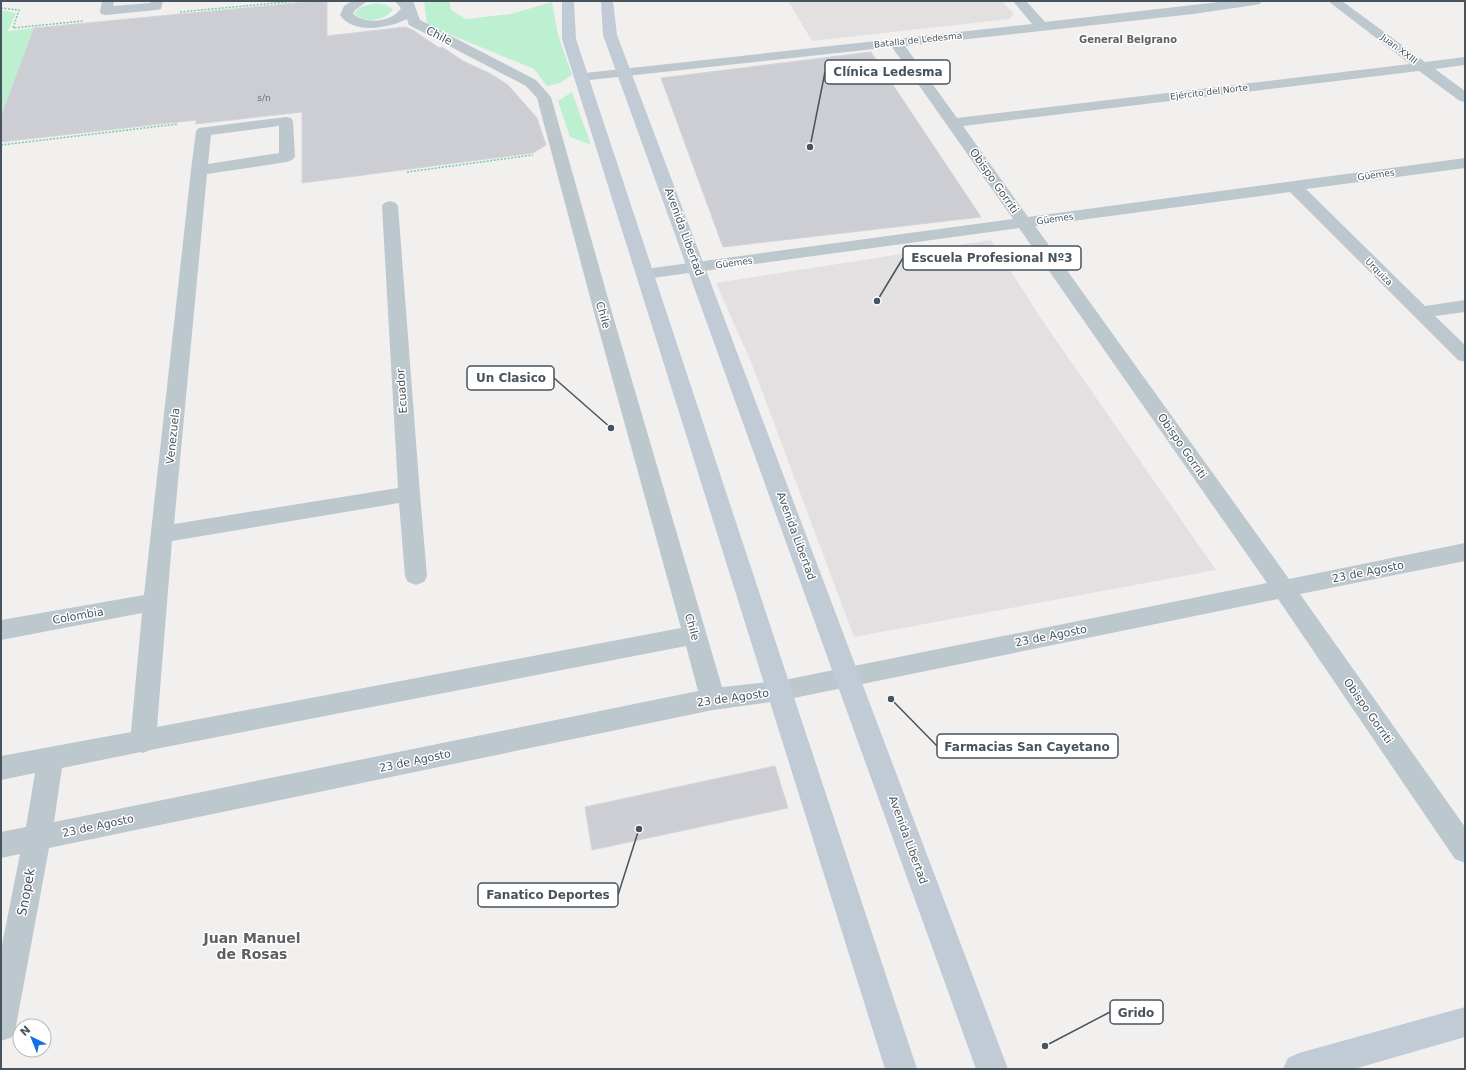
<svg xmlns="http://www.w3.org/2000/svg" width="1466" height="1070" viewBox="0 0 1466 1070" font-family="'DejaVu Sans',sans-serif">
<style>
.education{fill:#e3e0e1}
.green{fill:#bdf0d1}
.building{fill:#ccced4;stroke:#d3d5db}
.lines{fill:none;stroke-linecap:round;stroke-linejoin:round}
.path{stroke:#75cfa2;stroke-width:1.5;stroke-dasharray:2 1.5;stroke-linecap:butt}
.street{fill:#bdc7ce;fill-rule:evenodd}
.secondary{fill:#c0cbd6;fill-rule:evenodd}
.labels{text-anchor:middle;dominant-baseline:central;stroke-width:3;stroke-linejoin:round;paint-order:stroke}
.far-street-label{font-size:9px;fill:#47535d;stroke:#fff}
.number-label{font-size:9px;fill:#68727b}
.far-neighbourhood-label{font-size:10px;font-weight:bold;fill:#5c6064;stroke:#fff}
.street-label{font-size:11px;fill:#47535d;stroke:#fff}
.near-street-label{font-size:13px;fill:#47535d;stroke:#fff}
.near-neighbourhood-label{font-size:14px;font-weight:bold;fill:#5c6064;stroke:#fff}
.leader{fill:none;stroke:#47535d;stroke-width:1.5}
.callout-dot{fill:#47535d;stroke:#fff;stroke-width:1.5}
.callout{fill:#fff;stroke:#47535d;stroke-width:1.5}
.callout-label{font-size:12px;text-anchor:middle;font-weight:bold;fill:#47535d}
</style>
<rect width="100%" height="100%" fill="#f2efef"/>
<path class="education" d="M788 1H1002L1014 14 1009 19 812 41Z
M991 240 1042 320 1216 570 854 637 751 362 716 283Z"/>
<path class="green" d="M424 1H449L451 10 466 19 511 14 552 2 558 35 572 75 560 83 547 86 534 69 427 25Z
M376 3 386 5 393 9C386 21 363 24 354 13L361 7Z
M1 10 16 13 8 31 34 28 1 117Z
M572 92 591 145 570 137 558 101Z"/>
<path class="building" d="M316 1H327V36L405 27 413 30 439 48 442 47 463 61 491 74 508 85 537 118 546 145 533 153 302 183V112L196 124V120L1 142V117L34 28Z
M871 52 981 217 723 247 661 78Z
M775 766 788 808 592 850 585 807Z"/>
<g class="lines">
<path class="path" d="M1 8 19 10 13 28 83 21
M180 12 297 1
M1 145 178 124
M407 172 533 155"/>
<path class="street" d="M102 1H114L113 6 150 3 151 1H163L161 9 156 10 106 15 101 14 100 11Z
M352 1H367L354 11 353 14C366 25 393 22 401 8L395 1H413L420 20 536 80 551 97 613 316 722 687 779 681 1267 583 1019 228 645 279 639 278 636 274 639 270 645 269 1013 219 892 47 581 81 576 80 574 77 576 74 1032 24 1013 1H1026L1045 22 1228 1H1261L1260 4 1255 5 1193 14 905 46 957 118 1410 64 1328 1H1342L1425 62 1465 57V65L1435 69 1465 91V102L1460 101 1419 71 963 126 1028 217 1465 158V168L1306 189 1425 306 1465 300V312L1435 316 1465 345V362L1458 360 1290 192 1035 226 1289 579 1465 543V561L1300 594 1465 827V863L1455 859 1278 599 779 701 713 710 49 848 16 1026 12 1037 1 1041V950L20 854 1 858V832L26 827 35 773 1 780V756L131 732 142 613 1 640V620L144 595 191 170 196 131 199 128 286 117 291 118 293 121 295 157 292 160 287 162 207 174 174 524 398 488 382 206 384 203 390 201 396 203 398 206 420 494 427 576 424 582 416 585 408 582 405 576 399 503 172 541 157 727 681 628 595 316 537 98 526 86 409 25 407 19C389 28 353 35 340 15L344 6ZM279 126V153L208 164 211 135ZM686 646 698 691 54 822 62 768 141 752 143 753 150 750Z"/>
<path class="secondary" d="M562 1H574L576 39 917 1069H885L562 39Z
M601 1H613L617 35 1008 1069H976L603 35Z
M1465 1007V1037L1354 1069H1283L1288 1058 1299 1053Z"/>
</g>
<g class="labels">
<g class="far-street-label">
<text transform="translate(918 40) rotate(-6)">Batalla de Ledesma</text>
<text transform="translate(1399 49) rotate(37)">Juan XXIII</text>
<text transform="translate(1209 92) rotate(-7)">Ejército del Norte</text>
<text transform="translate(1376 175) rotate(-8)">Güemes</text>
<text transform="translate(1055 219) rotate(-8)">Güemes</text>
<text transform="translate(734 263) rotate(-8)">Güemes</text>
<text transform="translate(1379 272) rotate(45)">Urquiza</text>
</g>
<g class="number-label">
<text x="264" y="98">s/n</text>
</g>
<g class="far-neighbourhood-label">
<text x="1128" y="39">General Belgrano</text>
</g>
<g class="street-label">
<text transform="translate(439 36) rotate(27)">Chile</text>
<text transform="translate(994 181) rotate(55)">Obispo Gorriti</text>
<text transform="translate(684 232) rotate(70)">Avenida Libertad</text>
<text transform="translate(603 315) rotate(74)">Chile</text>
<text transform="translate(402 391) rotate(-94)">Ecuador</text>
<text transform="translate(173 436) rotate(-84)">Venezuela</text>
<text transform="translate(1182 446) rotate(55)">Obispo Gorriti</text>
<text transform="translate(796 536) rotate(70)">Avenida Libertad</text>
<text transform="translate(1368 572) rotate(-11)">23 de Agosto</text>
<text transform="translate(78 616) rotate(-10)">Colombia</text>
<text transform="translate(692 627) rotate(74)">Chile</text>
<text transform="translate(1051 636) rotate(-11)">23 de Agosto</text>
<text transform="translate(733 698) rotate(-8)">23 de Agosto</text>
<text transform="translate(1368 711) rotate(55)">Obispo Gorriti</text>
<text transform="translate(415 761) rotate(-12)">23 de Agosto</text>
<text transform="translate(98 826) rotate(-12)">23 de Agosto</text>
<text transform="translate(908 840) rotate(70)">Avenida Libertad</text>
</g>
<g class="near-street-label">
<text transform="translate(26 892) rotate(-79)">Snopek</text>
</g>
<g class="near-neighbourhood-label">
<text x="252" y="938">Juan Manuel<tspan x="252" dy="16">de Rosas</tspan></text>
</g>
</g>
<path class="leader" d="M810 147L825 72M877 301L903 258M611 428L554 378M891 699L937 746M639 829L618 895M1045 1046L1110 1012"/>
<g class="callout-dot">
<circle cx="810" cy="147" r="4"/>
<circle cx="877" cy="301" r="4"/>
<circle cx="611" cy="428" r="4"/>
<circle cx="891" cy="699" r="4"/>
<circle cx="639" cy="829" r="4"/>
<circle cx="1045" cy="1046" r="4"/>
</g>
<g class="callout">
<rect x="825" y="60" width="125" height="24" rx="4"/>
<rect x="903" y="246" width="178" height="24" rx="4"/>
<rect x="467" y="366" width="87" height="24" rx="4"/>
<rect x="937" y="734" width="181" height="24" rx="4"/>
<rect x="478" y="883" width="140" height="24" rx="4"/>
<rect x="1110" y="1000" width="53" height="24" rx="4"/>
</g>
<g class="callout-label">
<text x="888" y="76">Clínica Ledesma</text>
<text x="992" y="262">Escuela Profesional Nº3</text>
<text x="511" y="382">Un Clasico</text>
<text x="1027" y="751">Farmacias San Cayetano</text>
<text x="548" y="899">Fanatico Deportes</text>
<text x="1136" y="1017">Grido</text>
</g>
<rect width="1466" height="1070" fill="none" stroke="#47535d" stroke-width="4"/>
<g transform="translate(32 1038) rotate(317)"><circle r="19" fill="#ffffff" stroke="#b5babe"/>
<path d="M0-3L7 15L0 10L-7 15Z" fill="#1670e5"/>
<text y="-6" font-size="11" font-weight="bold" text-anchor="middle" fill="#47535d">N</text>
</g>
</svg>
